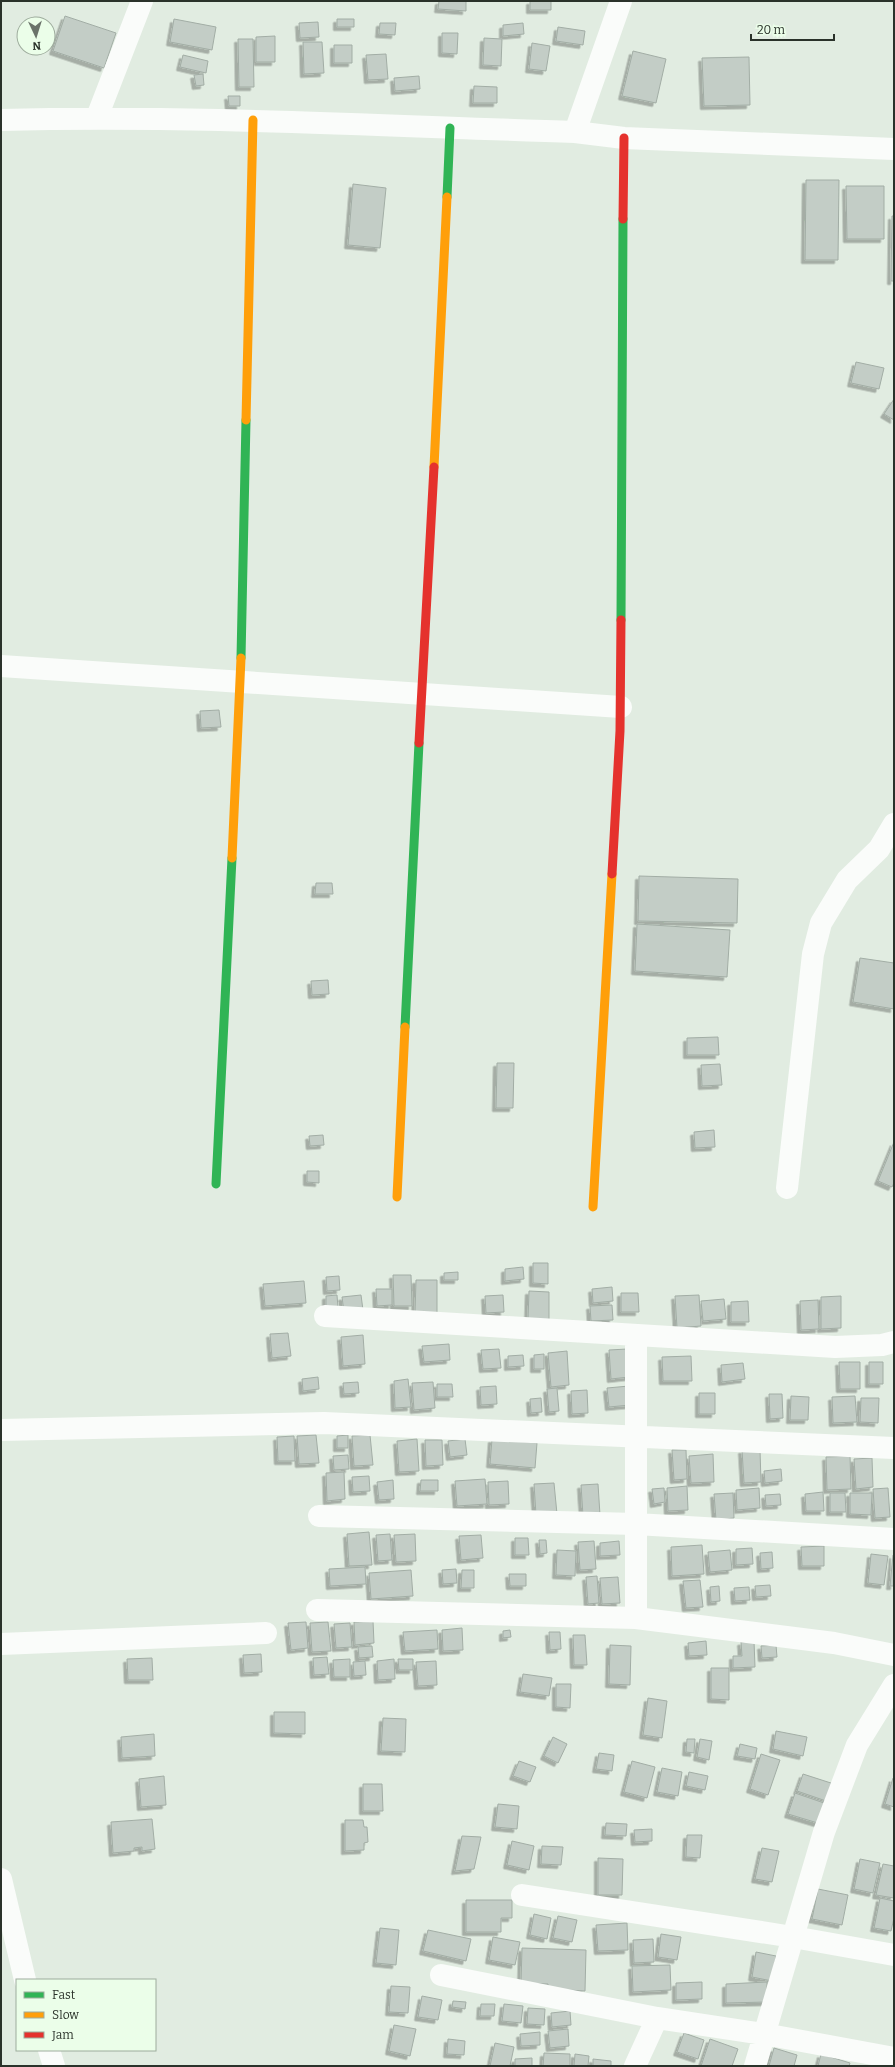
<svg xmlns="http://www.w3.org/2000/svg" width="895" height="2067" viewBox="0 0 895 2067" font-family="Bitter,serif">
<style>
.building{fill:#c3cdc6;stroke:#a2ada5;filter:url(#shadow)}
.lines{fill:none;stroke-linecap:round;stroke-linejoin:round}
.street{stroke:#fafcfa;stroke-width:22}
.fast{stroke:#30b455;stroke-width:9}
.slow{stroke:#ff9f0a;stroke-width:9}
.jam{stroke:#e5322d;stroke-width:9}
</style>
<defs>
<filter id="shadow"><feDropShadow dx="-3.5" dy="3.5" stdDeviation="0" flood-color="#0004"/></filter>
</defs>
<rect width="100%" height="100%" fill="#e1ece1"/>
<path class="building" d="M439 1H466V11L438 9Z
M530 1H551V10H530Z
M65 16 116 33 104 68 53 51Z
M174 19 216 27 212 50 170 42Z
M337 19H354V27H337Z
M318 22 319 37 300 38 299 23Z
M380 23H396L395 35 379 34Z
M523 23 524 34 503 36V25Z
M558 27 585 31 583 45 556 41Z
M442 33H458L457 54 442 53Z
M275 36V62H256V37Z
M484 38 502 39 501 66 483 65Z
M238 39H253L254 87H239Z
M303 42H322L324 73 304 74Z
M532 43 550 46 546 71 529 69Z
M334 45H352V63H334Z
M633 51 666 59 656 103 622 96Z
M386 54 388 79 368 80 366 55Z
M183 55 208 61 206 73 180 67Z
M749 57 750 105 704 106 702 58Z
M203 74 204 85 196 86 194 75Z
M419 76 420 89 395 91 394 78Z
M474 86 497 87V103H473Z
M228 96H240V106H229Z
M806 180H839L838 260H805Z
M353 184 386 188 380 248 348 245Z
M846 186H884V239H847Z
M892 216H894V281H891Z
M856 362 884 368 879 389 851 383Z
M894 399V420L884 414Z
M219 710 221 727 201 728 200 711Z
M639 876 738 879 737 923 638 921Z
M316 883H332L333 894H315Z
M637 924 730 930 727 977 635 971Z
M860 958 894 963V1009L853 1002Z
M328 980 329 994 312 995 311 981Z
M718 1037 719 1055H687V1038Z
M497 1063H514L513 1108H496Z
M720 1064 722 1085 702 1086 701 1065Z
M714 1130 715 1147 695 1148 694 1132Z
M323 1135 324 1145 310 1146 309 1136Z
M894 1142V1183L892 1187 878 1181Z
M307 1171H319V1183L307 1182Z
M533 1263H548V1284L533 1283Z
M523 1267 524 1279 505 1281V1269Z
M458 1272V1280H444V1273Z
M393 1275H411L412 1306H394Z
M339 1276 340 1290 327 1291 326 1277Z
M416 1280H437V1313H415Z
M304 1281 306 1303 265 1306 263 1284Z
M612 1287 613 1301 593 1303 592 1289Z
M376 1289H392V1305L377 1306Z
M529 1291 549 1292V1320L528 1319Z
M621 1293H638L639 1312H621Z
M337 1295 338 1308 326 1309V1296Z
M361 1295 363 1310 344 1312 342 1297Z
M503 1295 504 1312 486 1313 485 1296Z
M699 1295 701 1326 677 1328 675 1296Z
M841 1296V1328L821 1329V1297Z
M724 1299 726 1319 703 1321 701 1301Z
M818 1300 819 1329 801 1330 800 1301Z
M748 1301 749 1322H731V1302Z
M612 1305 613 1320 591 1321 590 1306Z
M288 1333 291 1356 272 1358 270 1334Z
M363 1335 365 1364 343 1366 341 1337Z
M449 1344 450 1360 424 1362 422 1346Z
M499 1349 501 1368 483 1369 481 1350Z
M627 1349 629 1377 611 1379 609 1350Z
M567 1351 569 1385 551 1387 548 1353Z
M544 1354V1369H534V1355Z
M523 1355 524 1366 508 1367V1356Z
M691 1356 692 1381H663L662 1357Z
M839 1362H860V1389H840Z
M869 1362H883V1384H869Z
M743 1363 745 1379 722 1382 721 1365Z
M318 1377 319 1389 303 1391 302 1379Z
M408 1379 411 1407 395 1408 394 1381Z
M358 1382 359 1393 344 1394 343 1383Z
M433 1382 435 1408 414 1410 412 1383Z
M437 1384H452L453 1397H437Z
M496 1386 497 1404 481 1405 480 1387Z
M629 1386 630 1405 609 1407 607 1388Z
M557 1388 559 1411 549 1412 547 1389Z
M587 1390 588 1413 572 1414 571 1391Z
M699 1393H715V1414H699Z
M769 1394H782L783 1418 770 1419Z
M791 1396 809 1397 808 1420H790Z
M855 1396 857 1422 833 1423 832 1397Z
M541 1398 542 1412 531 1413 530 1399Z
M861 1398H879L878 1423 860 1422Z
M316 1435 319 1463 299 1464 297 1436Z
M348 1435V1448H337V1436Z
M370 1435 373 1465 354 1466 352 1436Z
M294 1436 295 1461H278L277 1437Z
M417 1439 419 1471 399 1472 397 1441Z
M465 1439 467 1455 450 1457 448 1441Z
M492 1439 537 1443 535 1468 490 1464Z
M425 1440H442L443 1465 426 1466Z
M672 1450H686L687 1479 674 1480Z
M742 1450H760L761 1482 744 1483Z
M713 1454 714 1482 691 1483 689 1456Z
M348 1455 349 1469 334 1470 333 1456Z
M850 1456 851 1489 827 1490 826 1457Z
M872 1458 873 1487 856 1489 854 1459Z
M781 1469 782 1481 765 1483 764 1471Z
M344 1472 345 1499 327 1501 326 1473Z
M369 1476 370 1491 353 1492 352 1477Z
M485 1479 487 1504 457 1506 455 1481Z
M393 1480 394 1499 379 1500 377 1482Z
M421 1480H438V1491H420Z
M508 1481 509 1504 489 1505 488 1482Z
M554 1483 557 1514 536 1515 534 1484Z
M598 1484 600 1515 583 1516 581 1485Z
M687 1486 688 1510 668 1511 667 1488Z
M664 1488 665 1502 654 1504 652 1489Z
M759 1488 760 1508 737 1510 736 1490Z
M888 1488 890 1517 875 1518 873 1489Z
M823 1492 824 1511H806L805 1494Z
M733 1493 734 1518 716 1520 714 1494Z
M830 1493H845L846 1512H830Z
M850 1493H872L871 1515 850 1514Z
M780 1494 781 1505 766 1506 765 1495Z
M369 1532 372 1565 349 1566 347 1534Z
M390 1534 392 1560 378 1561 376 1535Z
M415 1534 416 1561 396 1562 394 1535Z
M481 1535 483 1558 461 1560 459 1536Z
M515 1538H528L529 1555H515Z
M539 1540H546L547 1553 540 1554Z
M594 1541 596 1569 580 1570 578 1542Z
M619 1541 620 1555 600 1556V1543Z
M702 1545 704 1574 672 1576 671 1547Z
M824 1546V1566H802L801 1547Z
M752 1548 753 1564 736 1565V1549Z
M557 1550 576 1551 575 1576 556 1575Z
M730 1550 732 1570 710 1572 708 1552Z
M772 1552 773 1568 761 1569 760 1553Z
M871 1554 888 1556 884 1585 868 1583Z
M893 1555H894V1586H890Z
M365 1567 366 1584 330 1586 329 1569Z
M456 1569 457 1583 443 1584 442 1570Z
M411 1570 413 1596 371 1599 369 1573Z
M462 1570H474V1588H461Z
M509 1574H526V1586H510Z
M597 1576 599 1603 588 1604 586 1577Z
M618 1577 620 1603 602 1604 600 1578Z
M700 1580 703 1607 686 1608 683 1581Z
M770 1585 771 1596 756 1597 755 1586Z
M719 1586 720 1601 711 1602 710 1587Z
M749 1587 750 1600 735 1601 734 1588Z
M373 1621 374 1643 355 1645 354 1622Z
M306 1622 308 1648 291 1650 288 1623Z
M328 1622 331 1651 312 1652 310 1623Z
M350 1623 352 1647 336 1648 334 1624Z
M462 1628 463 1650 443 1651 442 1630Z
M437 1630 438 1649 405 1651 403 1632Z
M510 1630 511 1637 503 1638V1631Z
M549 1632H560L561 1649 550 1650Z
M573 1635H585L587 1665H574Z
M706 1641 707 1655 689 1656 688 1643Z
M754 1641 755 1667 733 1668V1656H742L741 1642Z
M610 1645 631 1646 630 1685 609 1684Z
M776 1645 777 1657 762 1658 761 1646Z
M372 1646 373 1657 359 1658 358 1647Z
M261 1654 262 1672 244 1673 243 1655Z
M327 1657 329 1674 314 1675 313 1658Z
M152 1658 153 1680H128L127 1659Z
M350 1659V1677H334L333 1660Z
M394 1659 395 1679 378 1680 377 1661Z
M398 1659H413V1670H399Z
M365 1661 366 1675 354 1676 353 1662Z
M436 1661 437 1685 418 1686 416 1662Z
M711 1668H729V1700L711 1699Z
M523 1674 552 1678 549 1696 520 1692Z
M556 1684H571L570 1708 556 1707Z
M648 1698 667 1701 662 1738 643 1735Z
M274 1712H305V1734L274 1733Z
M383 1718 406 1719 405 1752 381 1751Z
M776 1731 807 1737 803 1756 773 1749Z
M154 1734 155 1756 122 1758 121 1737Z
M553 1737 567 1744 558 1763 544 1756Z
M687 1739H695L694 1753 686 1752Z
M700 1739 712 1741 709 1760 697 1757Z
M740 1744 757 1748 755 1759 737 1756Z
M599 1753 614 1755 612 1771 596 1769Z
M761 1754 780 1760 768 1795 750 1789Z
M519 1761 536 1767 530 1782 513 1776Z
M632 1761 655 1767 647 1798 624 1792Z
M662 1768 682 1772 678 1796 657 1792Z
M689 1772 708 1776 705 1790 686 1786Z
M803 1774 834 1784 829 1802 797 1791Z
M164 1776 166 1805 141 1807 139 1779Z
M893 1778 894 1779V1807L885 1804Z
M363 1784H382L383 1811H363Z
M795 1793 827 1804 821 1824 788 1814Z
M498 1804 519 1806 517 1829 495 1827Z
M152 1819 155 1849 142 1851V1847L134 1848V1851L113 1853 111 1822Z
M345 1820H363L364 1827H367L368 1842 364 1843V1850L345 1851Z
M606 1823 627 1824 626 1836 605 1835Z
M652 1829V1841L635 1842 634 1830Z
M687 1835H702L700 1858 686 1857Z
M462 1836 481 1837 474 1869 455 1871Z
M512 1841 534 1846 529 1870 507 1865Z
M542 1846 563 1847 561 1865 541 1864Z
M762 1848 779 1851 772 1882 755 1879Z
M598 1858 623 1859 622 1895H598Z
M860 1859 880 1863 873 1893 854 1889Z
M883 1864 894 1866V1898L876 1895Z
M818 1889 848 1895 842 1925 812 1919Z
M880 1898 894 1901V1918L891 1931 874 1928Z
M466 1900H512V1918H501V1932H466Z
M534 1914 551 1918 547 1939 530 1935Z
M558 1916 577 1920 572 1942 553 1938Z
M627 1923 628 1950 598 1951 596 1925Z
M380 1928 399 1930 396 1965 376 1963Z
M428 1930 471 1939 466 1961 423 1951Z
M661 1934 681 1937 677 1960 658 1957Z
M493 1937 520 1942 515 1965 489 1960Z
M653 1939 654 1962 634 1963 633 1940Z
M522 1948 586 1950 585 1991 548 1989V1984L521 1983Z
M756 1952 776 1956 772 1981 752 1977Z
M670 1965 671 1990 633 1992 632 1966Z
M702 1982V1999L676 2000V1983Z
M767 1982V2002L726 2003V1984Z
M391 1986 410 1987 408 2013 389 2012Z
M422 1996 442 2000 438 2020 418 2017Z
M453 2001 466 2002 465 2009 452 2007Z
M481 2004H495L494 2016H480Z
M504 2004 523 2006 521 2023 502 2021Z
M528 2008 545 2009 544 2025 527 2024Z
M570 2011 571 2025 552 2027 551 2013Z
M394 2025 416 2029 410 2056 389 2051Z
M568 2029 569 2046 550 2048 548 2031Z
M540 2032V2045L521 2046 520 2034Z
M684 2033 704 2040 698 2059 677 2052Z
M448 2039 465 2041 464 2055 447 2054Z
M710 2039 738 2049 732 2066H701Z
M495 2043 514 2047 510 2066H490Z
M774 2048 797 2055 794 2066H769Z
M544 2053 570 2054V2066H543Z
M575 2054 589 2056 588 2066H574Z
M821 2054 850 2063 849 2066H818Z
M532 2058V2066H515V2059Z
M593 2059 611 2061V2066H593Z"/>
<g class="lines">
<path class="street" d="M97 117 142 1
M1 120C192 115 384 126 575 132L624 138 894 149
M575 132 621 1
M1 666 621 707
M787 1188 813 954 821 923 847 880 879 849 894 824
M325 1316 835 1347 882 1345 894 1342
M1 1430 324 1423 894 1448
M319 1516 636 1524 894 1539
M317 1610 636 1618 834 1643 894 1655
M636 1618V1335
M1 1644 266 1633
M1 1879 25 1980
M522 1895 793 1937 894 1955
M441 1975 657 2018 764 2034 894 2058
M49 2050 54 2066
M635 2066 657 2018
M755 2066 824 1832 857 1745 894 1685"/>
<path class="fast" d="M447 197 450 128
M621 620 623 219
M241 658 246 420
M405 1027 419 743
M216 1184 232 858"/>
<path class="slow" d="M246 420 253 120
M434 467 447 197
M232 858 241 658
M397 1197 405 1027
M593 1207 612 874"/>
<path class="jam" d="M623 219 624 138
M419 743 434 467
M612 874 620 731 621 620"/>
</g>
<rect width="895" height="2067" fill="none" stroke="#2a322a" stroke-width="4"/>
<rect x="16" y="1979" width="140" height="72" fill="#ebfee9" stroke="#9eac9d"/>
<rect x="24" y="1992" width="20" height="6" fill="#30b455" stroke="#9eac9d"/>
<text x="52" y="1999" font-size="12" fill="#2a322a">Fast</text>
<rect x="24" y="2012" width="20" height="6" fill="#ff9f0a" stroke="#9eac9d"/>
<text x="52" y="2019" font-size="12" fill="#2a322a">Slow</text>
<rect x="24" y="2032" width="20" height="6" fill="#e5322d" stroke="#9eac9d"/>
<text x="52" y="2039" font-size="12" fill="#2a322a">Jam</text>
<g transform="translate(36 36) rotate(176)"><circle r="19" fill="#ebfee9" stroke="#9eac9d"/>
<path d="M0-3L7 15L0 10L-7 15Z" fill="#6a736a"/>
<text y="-6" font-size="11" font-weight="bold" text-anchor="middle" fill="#2a322a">N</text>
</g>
<path d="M751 34v6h83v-6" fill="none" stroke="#2a322a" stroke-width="2"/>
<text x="757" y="34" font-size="12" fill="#2a322a" stroke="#ebfee9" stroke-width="3" paint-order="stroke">20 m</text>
</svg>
